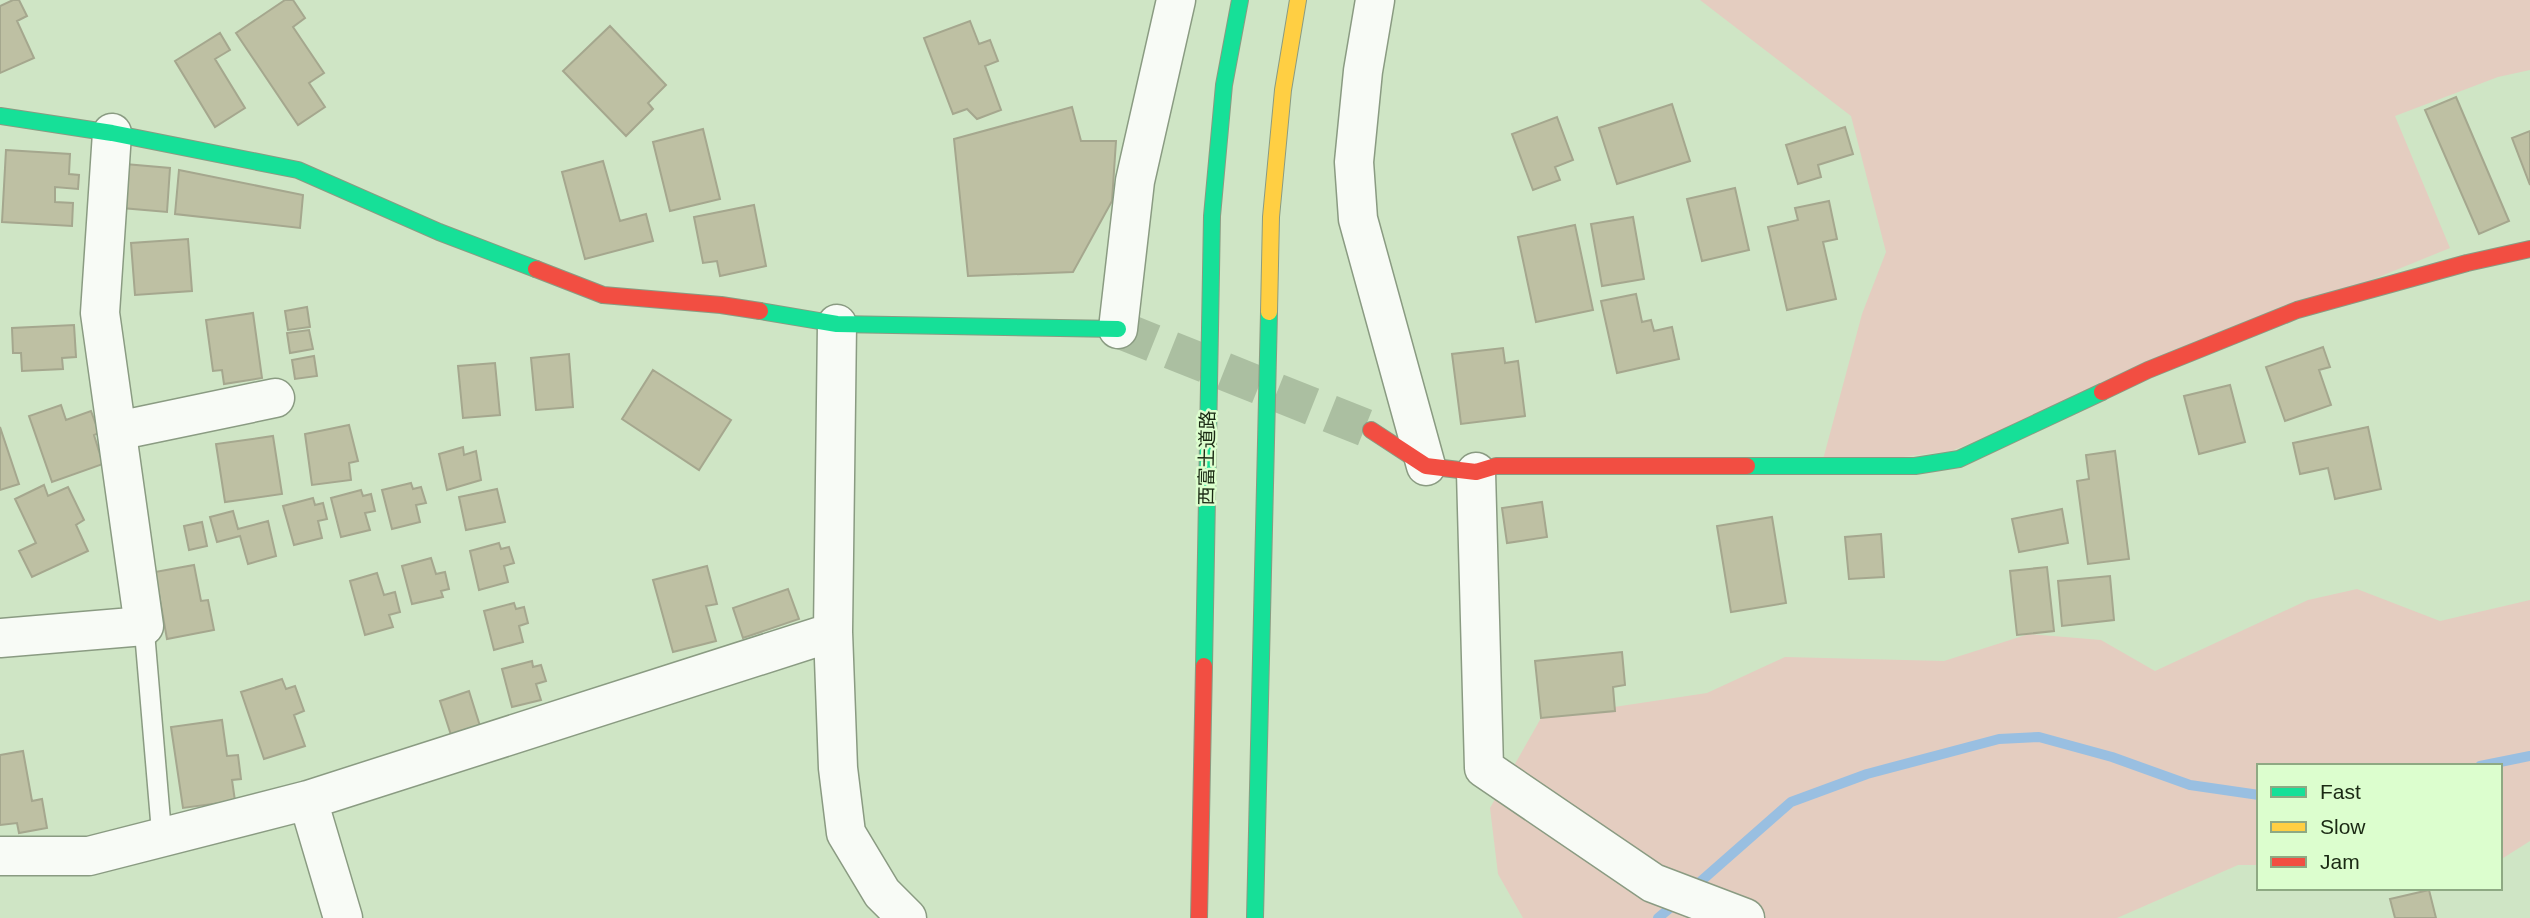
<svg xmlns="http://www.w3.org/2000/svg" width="2530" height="918" viewBox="0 0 2530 918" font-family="Helvetica,'Noto Sans JP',sans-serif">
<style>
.green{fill:#e4cdc0}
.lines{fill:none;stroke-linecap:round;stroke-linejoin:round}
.stream{stroke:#99bfe1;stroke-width:10}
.building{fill:#bec0a3;stroke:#a5a78e;stroke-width:2}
.secondary-tunnel{stroke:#abbfa1;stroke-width:38;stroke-dasharray:38 19;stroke-linecap:butt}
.lane-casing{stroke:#8a9b82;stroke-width:22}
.street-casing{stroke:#8a9b82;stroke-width:41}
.fast-casing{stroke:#8a9b82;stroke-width:18}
.slow-casing{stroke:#8a9b82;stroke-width:18}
.jam-casing{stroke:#8a9b82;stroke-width:18}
.lane{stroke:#f8fbf6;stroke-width:19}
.street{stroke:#f8fbf6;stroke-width:38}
.fast{stroke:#16e098;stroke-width:16}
.slow{stroke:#ffcf43;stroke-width:16}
.jam{stroke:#f24e42;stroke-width:16}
.labels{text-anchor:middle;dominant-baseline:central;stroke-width:5;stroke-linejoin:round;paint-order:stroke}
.street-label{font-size:19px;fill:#1a2913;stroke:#dcfece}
</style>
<rect width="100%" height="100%" fill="#cfe5c5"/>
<path class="green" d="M1700 0H2530V70L2498 77 2395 116 2450 248 1951 451 1821 467 1862 314 1886 252 1851 116Z
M2357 589 2440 621 2530 600V841L2500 860V766H2259V865H2238L2117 918H1523L1498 874 1490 808 1541 718 1707 693 1785 657 1944 661 2029 634 2101 640 2155 671 2308 600Z"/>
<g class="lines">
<path class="stream" d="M2480 766 2530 756
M1692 889 1791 802 1867 774 1999 739 2039 737 2112 757 2190 785 2259 795
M1658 918 1677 902"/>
</g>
<path class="building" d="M13 0H19L27 16 17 21 34 58 0 73V6Z
M285 0H293L305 18 293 27 324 73 309 83 325 107 298 125 236 33Z
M970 21 979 44 990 40 998 61 985 66 1001 110 977 119 967 109 953 114 924 38Z
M610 26 666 85 648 103 653 109 626 136 563 71Z
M220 33 230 50 215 59 245 108 215 127 175 61Z
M2456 97 2509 221 2479 234 2425 110Z
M1672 104 1690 161 1617 184 1599 128Z
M1072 107 1081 141H1116L1112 201 1073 272 968 276 954 139Z
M1557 117 1573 160 1555 167 1560 180 1533 190 1512 134Z
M1845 127 1853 154 1818 165 1821 177 1798 184 1786 145Z
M703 129 720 199 670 211 653 142Z
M2530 131V185L2512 138Z
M6 150 70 154 69 174 79 175 78 189 55 187V202L73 203 72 226 2 222Z
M603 161 620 221 646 214 653 241 585 259 562 172Z
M125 164 170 168 167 212 122 208Z
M179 170 303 195 300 228 175 214Z
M1735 188 1749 250 1702 261 1687 199Z
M1829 201 1837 239 1823 242 1836 299 1787 310 1768 227 1798 220 1795 208Z
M754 205 766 266 720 276 717 261 703 263 694 217Z
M1633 217 1644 279 1602 286 1591 224Z
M1575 225 1593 310 1536 322 1518 237Z
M188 239 192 291 135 295 131 243Z
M1636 294 1642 322 1651 320 1654 331 1672 327 1679 359 1617 373 1601 301Z
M307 307 310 327 288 330 285 311Z
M253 313 262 378 224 384 222 370 213 371 206 320Z
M74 325 76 357 62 358 63 369 22 371 21 353H13L12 328Z
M309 330 313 349 290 353 287 333Z
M2323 347 2330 367 2319 370 2331 405 2285 421 2266 367Z
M1503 348 1505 363 1518 361 1525 416 1461 424 1452 354Z
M569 354 573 407 536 410 531 358Z
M314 356 317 376 295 379 292 360Z
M495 363 500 415 463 418 458 366Z
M653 370 731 420 699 470 622 419Z
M2230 385 2245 442 2199 454 2184 396Z
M61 405 66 420 91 411 99 433 94 435 103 464 52 482 29 416Z
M349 425 358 461 349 463 351 480 312 485 305 434Z
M0 427 19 484 0 490Z
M2368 427 2381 489 2335 499 2328 468 2300 474 2293 443Z
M273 436 282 494 225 502 216 444Z
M463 447 464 455 476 451 481 480 447 490 439 454Z
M2115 451 2129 559 2088 564 2077 481 2089 479 2086 455Z
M411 483 413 489 421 487 426 503 416 505 420 522 392 529 382 490Z
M44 485 48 496 68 487 84 520 76 525 88 551 32 577 19 551 36 543 15 499Z
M497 489 505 522 466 530 459 497Z
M361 490 363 496 371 494 375 511 365 513 370 530 341 537 331 498Z
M313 498 315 505 323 503 327 519 318 521 322 538 294 545 283 506Z
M1542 502 1547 537 1507 543 1502 508Z
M2062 509 2068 543 2019 552 2012 519Z
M233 511 238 529 268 521 276 556 248 564 240 536 217 542 210 517Z
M1772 517 1786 603 1731 612 1717 526Z
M202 522 207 546 189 550 184 526Z
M1881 534 1884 577 1849 579 1845 537Z
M499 543 501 549 509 547 514 563 504 566 508 582 479 590 470 551Z
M431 558 436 574 445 572 449 589 441 591 443 597 412 604 402 566Z
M194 565 201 601 208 600 214 630 167 639 155 572Z
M707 566 717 604 706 606 716 641 673 652 653 580Z
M2047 567 2054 631 2017 635 2010 571Z
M377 573 384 595 395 592 400 612 389 615 393 627 365 635 350 581Z
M2110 576 2114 620 2062 626 2058 581Z
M788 589 799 619 743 638 733 608Z
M514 603 516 609 524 607 528 623 519 626 523 642 494 650 484 611Z
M1622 652 1625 685 1613 687 1615 711 1541 718 1535 661Z
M532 661 533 667 541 665 546 681 536 684 541 700 512 707 502 669Z
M282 679 286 689 295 686 304 711 294 715 305 746 264 759 241 692Z
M469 691 480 726 451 735 440 701Z
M222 720 227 756 238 755 241 779 232 780 235 801 183 808 171 727Z
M23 751 32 801 42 799 47 828 19 833 17 823 0 825V755Z
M2429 890 2436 918H2395L2390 899Z"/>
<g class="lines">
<path class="secondary-tunnel" d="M1118 329 1371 430"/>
<g class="lane-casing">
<path id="lane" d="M144 626 162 838"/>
</g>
<g class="street-casing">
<path id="street" d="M1375 0 1363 71 1354 162 1358 219 1426 466
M1118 329 1135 181 1176 0
M117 431 275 398
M1476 472 1484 768 1653 883 1745 918
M833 632 838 768 846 833 882 893 907 918
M0 638 144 626 100 313 112 133
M308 800 343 918
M0 856H89L308 800 833 632 837 324"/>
</g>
<g class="fast-casing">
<path id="fast" d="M0 116 112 133 298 170 439 232 536 269
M760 311 837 324 1118 329
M1747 466H1915L1959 459 2102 392
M1204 666 1212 216 1224 85 1240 0
M1255 918 1269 312"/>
</g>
<g class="slow-casing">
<path id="slow" d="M1269 312 1271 217 1283 90 1298 0"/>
</g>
<g class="jam-casing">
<path id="jam" d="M536 269 603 295 721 305 760 311
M2102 392 2148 370 2297 310 2467 263 2530 249
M1371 430 1426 466 1476 472 1496 466H1747
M1199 918 1204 666"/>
</g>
<use href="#lane" class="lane"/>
<use href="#street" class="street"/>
<use href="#fast" class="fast"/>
<use href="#slow" class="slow"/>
<use href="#jam" class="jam"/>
</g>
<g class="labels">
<g class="street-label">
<text transform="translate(1207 458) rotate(-89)">西富士道路</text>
</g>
</g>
<rect x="2257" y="764" width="245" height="126" fill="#dcfece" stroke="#8ea983" stroke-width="2"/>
<rect x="2271" y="787" width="35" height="10" fill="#16e098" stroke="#8ea983" stroke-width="2"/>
<text x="2320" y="799" font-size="21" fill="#1a2913">Fast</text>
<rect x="2271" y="822" width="35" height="10" fill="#ffcf43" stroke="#8ea983" stroke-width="2"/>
<text x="2320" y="834" font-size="21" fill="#1a2913">Slow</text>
<rect x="2271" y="857" width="35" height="10" fill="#f24e42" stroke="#8ea983" stroke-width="2"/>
<text x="2320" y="869" font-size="21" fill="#1a2913">Jam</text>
</svg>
